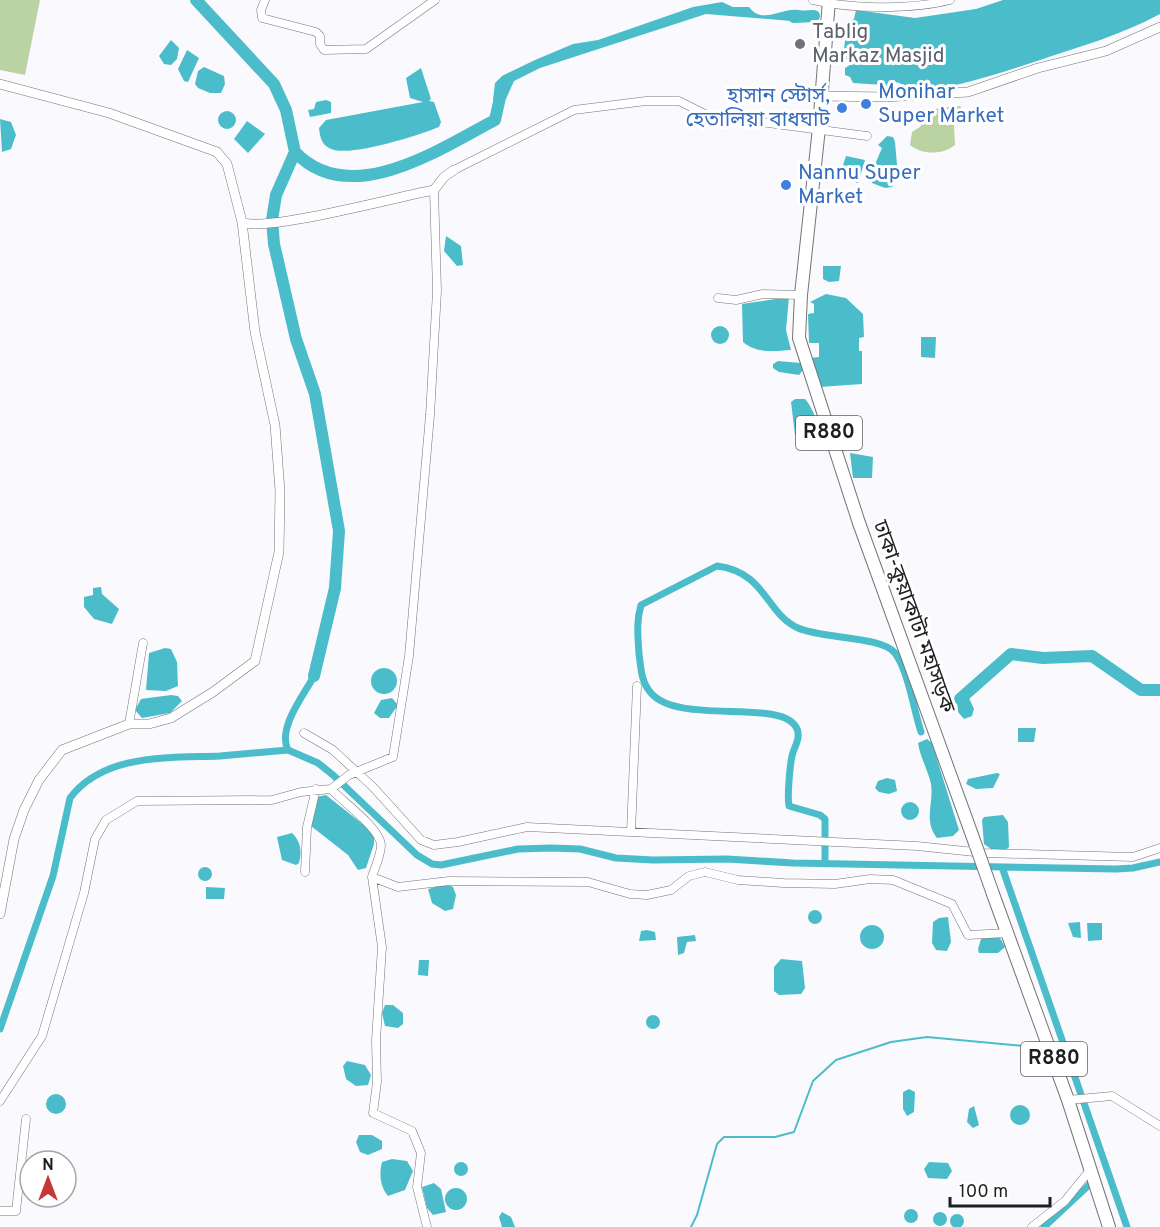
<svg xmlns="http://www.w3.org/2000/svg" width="1160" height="1227" viewBox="0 0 1160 1227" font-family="Overpass,'Noto Sans Bengali',sans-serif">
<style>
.green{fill:#bbd2a3}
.water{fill:#4bbdca}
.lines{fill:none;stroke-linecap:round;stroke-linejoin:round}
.stream{stroke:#4bbdca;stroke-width:2}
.canal{stroke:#4bbdca;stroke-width:7}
.river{stroke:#4bbdca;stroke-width:12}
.minor-casing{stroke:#747478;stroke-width:9}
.tertiary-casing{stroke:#747478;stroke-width:10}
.primary-casing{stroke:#747478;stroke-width:14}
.minor{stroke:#fff;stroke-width:8}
.tertiary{stroke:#fff;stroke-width:9}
.primary{stroke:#fff;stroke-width:12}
.primary-bridge-casing{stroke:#747478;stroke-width:14;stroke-linecap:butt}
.primary-bridge{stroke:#fff;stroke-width:12}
.worship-dot{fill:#6b7280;stroke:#fff;stroke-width:2}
.shop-dot{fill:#3f7fe0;stroke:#fff;stroke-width:2}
.labels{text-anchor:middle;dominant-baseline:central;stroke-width:6;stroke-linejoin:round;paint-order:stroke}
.shield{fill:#fff;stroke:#626263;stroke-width:1.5}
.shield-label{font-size:20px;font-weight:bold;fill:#1f1f20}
.worship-label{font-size:21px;fill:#5b616d;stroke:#fff;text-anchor:start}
.shop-label{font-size:21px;fill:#366cbe;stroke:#fff;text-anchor:start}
.street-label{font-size:21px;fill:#1f1f20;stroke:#fff}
</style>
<rect width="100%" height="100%" fill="#fafafe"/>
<path class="green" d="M0 0H40L25 75 0 70Z
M960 106 962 109 954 125 955 145C943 155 922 155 910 145L912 132 920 127 923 122 920 114C933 107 945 108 960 106Z"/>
<path class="water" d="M1003 0H1160V14C1121 35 1082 46 1040 60 994 75 951 90 902 92L900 83 894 82 893 90 888 92 884 85 853 83 850 77 845 75V68L850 65V61L843 58 847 23 854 19 856 10 915 18 976 9Z
M722 2 733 7H749C762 25 781 8 798 10 804 10 805 14 811 15L810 18 791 21 706 14 540 68 514 81 506 99 493 100 495 83 502 76 535 60 573 44 598 40 693 7Z
M171 40 179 48 177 59 171 65 164 64 159 56Z
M187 50 199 58 188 82 184 81 178 69Z
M204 67 224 76 225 84 221 93H210L198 88 195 84 198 71Z
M421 68 431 99 429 101 434 102 441 122 439 127C419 135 347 159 329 148 321 144 320 136 319 128L326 120 423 102 410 98 406 78Z
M326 100 331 102V113L310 117 308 110 314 109 316 102Z
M218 120a9 9 0 1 1 18 0a9 9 0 1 1-18 0Z
M0 119 11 122 16 135 11 149 2 152Z
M247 121 265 134 248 153 234 139Z
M887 136 893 137 895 142 898 176 892 187 885 188 872 183 870 176 882 148 878 145Z
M846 156 865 160 858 183 839 177Z
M446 236 461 246 463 265 457 266 444 251Z
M823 266H841L839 281 829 282 823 279Z
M826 294 846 298 863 314 864 337 859 338V351H862V384L820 387 810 358 819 357V343H809L808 314 814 313V304L810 302Z
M789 297 786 330 791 350C774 351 757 354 743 342L742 304Z
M711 335a9 9 0 1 1 18 0a9 9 0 1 1-18 0Z
M921 337H936L935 358 921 357Z
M778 361 801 363 803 370 799 375 779 372 773 368V364Z
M795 399H805C812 407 820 424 817 435H795L791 402Z
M850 453 873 457 872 478H853Z
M101 587 102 594 119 609 112 624 94 619 84 607V597L93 595V588Z
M165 648 171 649 177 662 178 686 166 691 146 690 149 653Z
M371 681a13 13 0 1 1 26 0a13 13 0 1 1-26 0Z
M171 695 178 696 182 701 170 713 142 718 135 710 141 699Z
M392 698 398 705 389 718H380L374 713 381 700Z
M962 698H969L974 709 972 716 964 719 958 712 957 701Z
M1018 728H1036L1034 742H1018Z
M927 739 932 743 959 830 953 836 937 838C923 820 934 804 931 784 928 770 920 757 918 743Z
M997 773 1000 774 993 788 976 789 966 784 968 779Z
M887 778 895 780 897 791 889 794 879 792 875 788 878 781Z
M326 795 374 833V844L366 868 358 870 348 855 311 826 316 797Z
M901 811a9 9 0 1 1 18 0a9 9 0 1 1-18 0Z
M1003 815 1008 822 1009 847 1007 849H991L984 844 982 820 984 817Z
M292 833C301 842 302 851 299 863L296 865 282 860 277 837Z
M198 874a7 7 0 1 1 14 0a7 7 0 1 1-14 0Z
M446 884 453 887 456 895 453 909 445 911 432 903 428 889Z
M206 887 225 888 224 899H206Z
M808 917a7 7 0 1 1 14 0a7 7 0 1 1-14 0Z
M948 917 951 942 947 951 936 950 932 943 933 922 939 918Z
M1080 922 1081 938 1073 937 1068 923Z
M1087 923H1102V940L1088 941Z
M860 937a12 12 0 1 1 24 0a12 12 0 1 1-24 0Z
M647 930 655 932 656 940 639 941 641 931Z
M695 935 696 941 687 942 684 953 678 955 677 937Z
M989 937 1000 938 1005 947 998 953H979L978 949 981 939Z
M781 959 802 961 805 988 801 994 779 995 774 991V967Z
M419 960H429L428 976 418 975Z
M385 1005H393L403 1013V1024L398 1028 385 1026 382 1013Z
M646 1022a7 7 0 1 1 14 0a7 7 0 1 1-14 0Z
M347 1061 365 1065 371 1075 368 1085 356 1086 346 1079 343 1066Z
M909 1089 915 1092 914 1112 907 1116 903 1109V1092Z
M46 1104a10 10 0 1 1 20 0a10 10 0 1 1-20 0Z
M1010 1115a10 10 0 1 1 20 0a10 10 0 1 1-20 0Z
M974 1106 979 1125 973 1128 967 1122 969 1109Z
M359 1135H372L382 1141V1149L368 1155 360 1152 356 1142Z
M392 1159 407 1161 413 1171 405 1190 388 1196C380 1186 379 1174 382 1162Z
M454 1169a7 7 0 1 1 14 0a7 7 0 1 1-14 0Z
M929 1162 948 1163 952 1171 947 1179 928 1178 924 1169Z
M434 1183 441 1189 446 1212 433 1215 427 1208 422 1187Z
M445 1199a11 11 0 1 1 22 0a11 11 0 1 1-22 0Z
M904 1216a7 7 0 1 1 14 0a7 7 0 1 1-14 0Z
M502 1212 511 1217 515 1227H502L499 1217Z
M933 1219a7 7 0 1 1 14 0a7 7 0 1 1-14 0Z
M950 1221a7 7 0 1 1 14 0a7 7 0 1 1-14 0Z"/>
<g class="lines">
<path class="stream" d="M691 1227 697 1215 717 1144 724 1137H775L794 1132 813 1081 836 1060 891 1042 927 1037 1024 1046"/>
<path class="canal" d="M314 676C304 695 277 728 288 750L318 763 333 775 417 855 432 864 441 865 518 849 551 848 580 849 616 858 653 860 727 859 793 863 1116 869 1133 868 1160 862
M825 863V819L820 815 789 806C787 797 790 765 792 756 794 747 801 738 797 729 784 697 679 726 651 693 641 682 641 668 639 654 638 637 636 622 641 605L717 566C766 572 766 614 798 628 822 639 882 636 895 653 908 670 914 711 921 732
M1002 867 1127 1227
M0 1029 53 876 70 798C104 753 170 758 220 756 243 754 266 752 288 750
M1044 1227 1089 1185"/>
<path class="river" d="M196 0 274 84 286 110 295 152 276 195 272 220 274 244 296 339 315 394 339 531 335 588 314 676
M794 17 814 16
M295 152C350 210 440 149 495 120L503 84
M960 699 1011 654 1043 658 1092 656 1141 690H1160"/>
<g class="minor-casing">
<path id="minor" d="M265 0 261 10 262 18 316 32 320 36V44L324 50 366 49 435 0
M813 0C851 9 912 10 950 0
M454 170 574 110 646 101H679L707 115 867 136
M718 298 736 300 763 294 801 295
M129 724 143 643
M304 733 333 750 373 787 421 840 434 845 458 842 527 827 917 846 984 853 1133 857 1160 848
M331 789C343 802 380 828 381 845 381 855 375 867 372 877L398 887 449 881 588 882 630 894 647 895 671 890 689 876 705 872 738 880 783 883 835 884 870 879 893 880 952 904 968 935 1008 933
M631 832 637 686
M305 872 307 827 316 789
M372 877 382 947 376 1040 377 1082 373 1113 412 1131 421 1153 417 1187 427 1227
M1068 1100 1112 1096 1160 1126
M0 1101 42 1036 84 893 95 839 106 820 137 801 272 800 301 792 331 789 349 775 393 757 409 656 430 415 437 291 434 190
M0 1211H16L26 1119
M1032 1227 1065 1201 1090 1170"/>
</g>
<g class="tertiary-casing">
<path id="tertiary" d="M0 84 109 113 217 152 227 164 242 222C264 233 400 196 434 190L444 177 454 170
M822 96 885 97 968 92 1038 68 1106 51 1160 27
M0 914 14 839 24 810 39 780 62 750 129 724H149L171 718 213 692 255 661 279 552 280 491 275 425 255 332 242 222"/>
</g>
<g class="primary-casing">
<path id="primary" d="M829 0 819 128 801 295 799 338 859 523 976 846
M993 894 1068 1100 1109 1227"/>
</g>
<use href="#minor" class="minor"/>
<use href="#tertiary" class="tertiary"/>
<use href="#primary" class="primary"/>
<g class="primary-bridge-casing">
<path id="primary-bridge" d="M976 846 993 894"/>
</g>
<use href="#primary-bridge" class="primary-bridge"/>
</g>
<circle class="worship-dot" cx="800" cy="44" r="6"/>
<g class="shop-dot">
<circle cx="866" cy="104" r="6"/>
<circle cx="842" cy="108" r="6"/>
<circle cx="786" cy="185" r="6"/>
</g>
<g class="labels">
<g class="shield">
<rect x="796" y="416" width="66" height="34" rx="4.5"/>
<rect x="1021" y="1042" width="66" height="34" rx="4.5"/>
</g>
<g class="shield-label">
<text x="829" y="433">R880</text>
<text x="1054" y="1059">R880</text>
</g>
<g class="worship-label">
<text x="812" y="32">Tablig<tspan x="812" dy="24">Markaz Masjid</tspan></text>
</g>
<g class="shop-label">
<text x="878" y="92">Monihar<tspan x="878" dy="24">Super Market</tspan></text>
<text x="830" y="96" text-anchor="end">হাসান স্টোর্স,<tspan x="830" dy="24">হেতালিয়া বাধঘাট</tspan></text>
<text x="798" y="173">Nannu Super<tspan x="798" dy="24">Market</tspan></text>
</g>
<g class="street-label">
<text transform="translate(913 617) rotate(70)">ঢাকা-কুয়াকাটা মহাসড়ক</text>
</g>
</g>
<g transform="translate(48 1179)"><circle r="28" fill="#ffffff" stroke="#a5a5a6" stroke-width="1.5"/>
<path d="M0-4.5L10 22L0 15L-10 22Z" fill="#c63837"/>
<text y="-9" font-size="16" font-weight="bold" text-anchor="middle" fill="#1f1f20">N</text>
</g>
<path d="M950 1197v9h100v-9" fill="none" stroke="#1f1f20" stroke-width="3"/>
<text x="959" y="1197" font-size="18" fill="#1f1f20" stroke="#ffffff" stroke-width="4.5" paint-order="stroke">100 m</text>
</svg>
